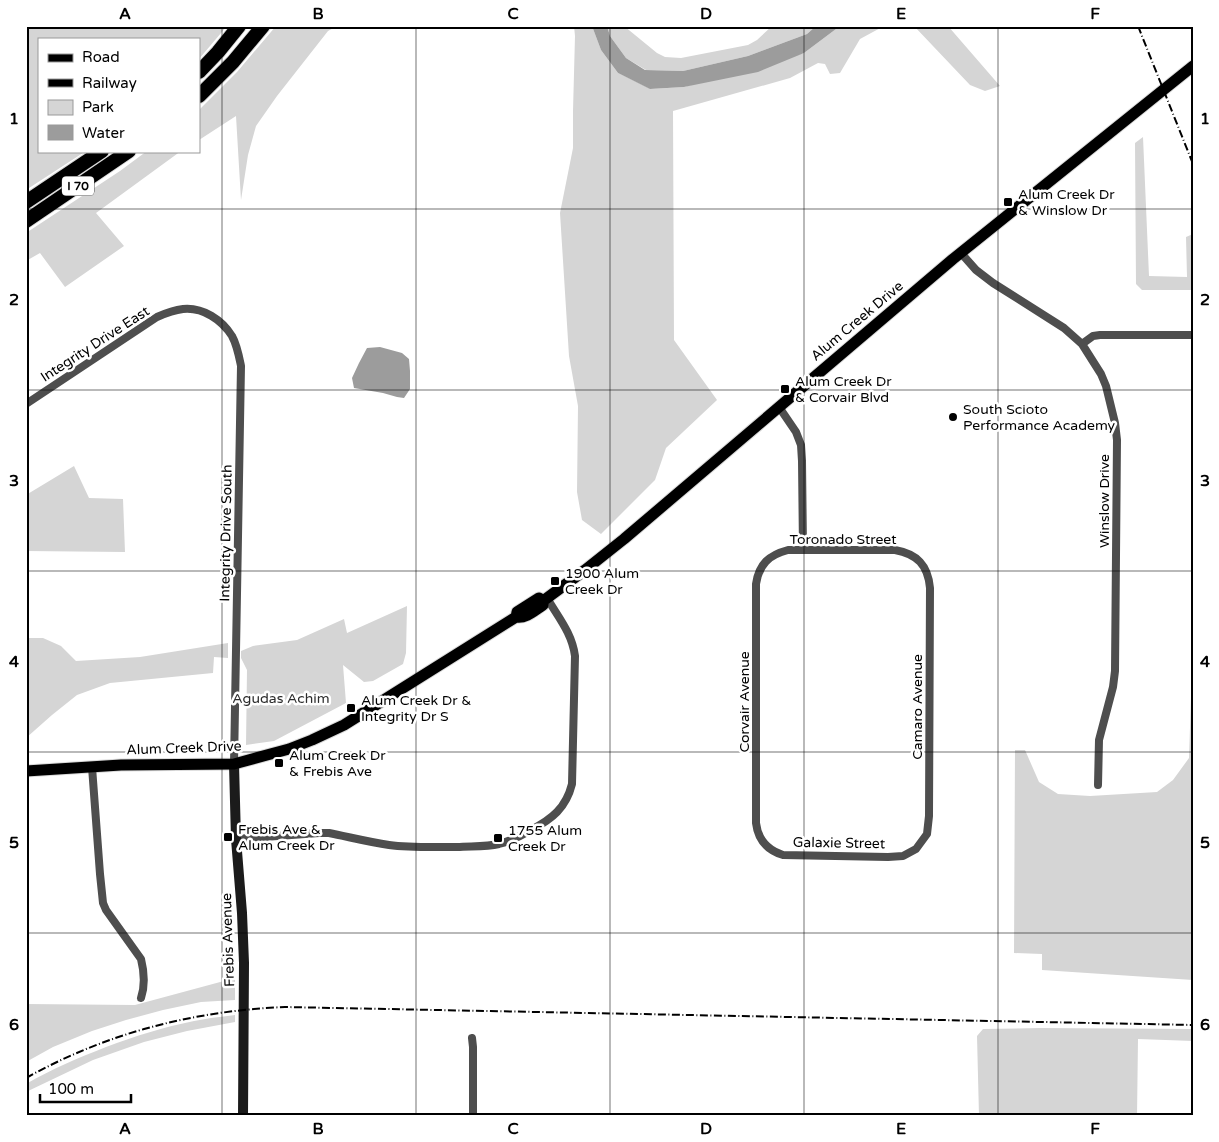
<svg xmlns="http://www.w3.org/2000/svg" width="1219" height="1142" viewBox="0 0 1219 1142" font-family="'Varela Round',sans-serif">
<style>
.green{fill:#d5d5d5}
.water{fill:#9c9c9c}
.lines{fill:none;stroke-linecap:round;stroke-linejoin:round}
.primary-casing{stroke:#dbdbdb;stroke-width:13}
.highway-casing{stroke:#dbdbdb;stroke-width:16}
.street{stroke:#4e4e4e;stroke-width:8}
.secondary{stroke:#1b1b1b;stroke-width:10}
.primary{stroke:#000;stroke-width:11}
.highway{stroke:#000;stroke-width:14}
.rail{stroke:#000;stroke-width:2;stroke-dasharray:8 2.5 1 2.5;stroke-linecap:butt}
.grid{fill:none;stroke:#000;stroke-width:1;stroke-opacity:0.55}
.poi-dot{fill:#000;stroke:#fff;stroke-width:2}
.labels{text-anchor:middle;dominant-baseline:central;stroke-width:5;stroke-linejoin:round;paint-order:stroke}
.shield{fill:#fff;stroke:#4c4c4c;stroke-width:1}
.shield-label{font-size:12px;font-weight:bold;fill:#000}
.poi-label{font-size:14px;fill:#000;stroke:#fff;text-anchor:start}
.street-label{font-size:14px;fill:#000;stroke:#fff}
.park-label{font-size:14px;fill:#2c2c2c;stroke:#fff}
.neatline{fill:none;stroke:#000;stroke-width:2}
.grid-label{font-size:16px;text-anchor:middle;font-weight:bold;fill:#000}
</style>
<rect width="100%" height="100%" fill="#fff"/>
<path class="green" d="M35 26H227L199 59V39H39V151H86L26 190V31Z
M276 26H337L328 31 277 96 256 126 248 155 241 200 236 116 199 140V110L237 72Z
M574 26H592L601 50 618 73 651 89 684 87 804 53 840 26H884L860 39 840 73 830 74 825 64 818 63 790 78 673 111 674 340 717 400 666 448 655 480 601 534 582 520 577 492 578 406 569 356 560 213 573 148V111L575 36Z
M607 26H624L657 53 665 57 681 58 748 45 757 40 772 26H816L807 34 748 56 683 71 646 70 626 58 610 36Z
M914 26H948L1000 86 985 91 970 85Z
M1143 137 1149 276 1187 277 1186 237 1193 234V290H1142L1136 284 1135 143Z
M147 151H181L96 213 124 246 65 287 40 253 26 261V233L120 171Z
M74 466 89 498 123 499 125 552 26 551V495Z
M407 606 406 653 403 664 373 681 364 682 343 665 346 703 274 741 246 745 247 670 241 658V651L253 646 297 640 344 619 347 633Z
M1193 635V980L1042 970V954L1014 953 1015 750H1025L1039 782 1058 794 1090 796 1157 792 1173 780 1189 758Z
M26 638H43L61 646 76 661 140 657 228 643V658L214 657 213 673 110 683 77 695 52 715 26 738Z
M235 978V1000L201 1002 163 1010 126 1020 92 1031 53 1047 26 1062V1004L135 1005Z
M235 1015V1022L187 1031 144 1042 93 1060 26 1092V1084C52 1069 78 1058 106 1047 135 1036 164 1027 194 1021 208 1018 222 1017 235 1015Z
M1040 1028 1193 1029V1041L1138 1039 1137 1116H979L977 1036 983 1029Z"/>
<path class="water" d="M592 26H607L610 36 626 58 645 70 683 71 748 56 807 34 816 26H840L804 53 758 72 684 87 650 89 618 73 601 50Z
M380 347 402 353 409 359 410 371V389L404 398 397 397 383 393 354 388 352 378 359 363 367 348Z"/>
<g class="lines">
<g class="primary-casing">
<path id="primary" d="M516 617 517 612 539 598 543 601
M26 771 121 765 234 764 289 749 312 740 344 725 516 617C526 619 535 610 543 605V601L585 570 624 539 953 259 1193 66"/>
</g>
<g class="highway-casing">
<path id="highway" d="M199 72 218 52 239 26
M199 96 233 62 263 26
M26 202 102 151
M26 221 129 151"/>
</g>
<path class="street" d="M961 253 976 270 993 283 1064 328 1082 344 1101 374 1106 386 1115 423 1117 440 1115 671 1113 687 1099 740 1098 785
M1082 344 1093 336 1100 335H1193
M26 404 157 317C166 313 174 310 183 309 203 307 222 320 232 336 237 345 239 356 241 366L234 764
M779 407 796 432 801 445 802 461 803 550
M788 550H895C917 554 928 565 930 588L929 816 927 834 916 849 903 856 888 857 783 855C767 850 758 840 756 823V584C759 564 769 555 788 550Z
M92 767 100 874 103 903 106 910 141 959C144 971 145 986 141 998
M236 839 319 833H329C349 837 369 842 389 845 411 848 435 847 457 847 471 846 486 847 499 844 510 841 521 836 531 830 552 819 566 808 572 784L575 656C572 633 558 617 547 598
M472 1038 473 1047V1116"/>
<path class="secondary" d="M234 764 236 839 242 913 244 963 243 1116"/>
<use href="#primary" class="primary"/>
<use href="#highway" class="highway"/>
<path class="rail" d="M1138 26 1193 164
M26 1078C107 1033 192 1011 285 1007L1193 1025"/>
</g>
<path class="grid" d="M222 26V1116M416 26V1116M610 26V1116M804 26V1116M998 26V1116M26 209H1193M26 390H1193M26 571H1193M26 752H1193M26 933H1193"/>
<g class="poi-dot">
<rect x="1003" y="197" width="10" height="10" rx="2.5"/>
<rect x="780" y="384" width="10" height="10" rx="2.5"/>
<circle cx="953" cy="417" r="5"/>
<rect x="550" y="576" width="10" height="10" rx="2.5"/>
<rect x="346" y="703" width="10" height="10" rx="2.5"/>
<rect x="274" y="758" width="10" height="10" rx="2.5"/>
<rect x="223" y="832" width="10" height="10" rx="2.5"/>
<rect x="493" y="833" width="10" height="10" rx="2.5"/>
</g>
<g class="labels">
<rect class="shield" x="62" y="176.5" width="32" height="19" rx="4"/>
<g class="shield-label">
<text x="78" y="186">I 70</text>
</g>
<g class="poi-label">
<text x="1018" y="194">Alum Creek Dr<tspan x="1018" dy="16">&amp; Winslow Dr</tspan></text>
<text x="795" y="381">Alum Creek Dr<tspan x="795" dy="16">&amp; Corvair Blvd</tspan></text>
<text x="963" y="409">South Scioto<tspan x="963" dy="16">Performance Academy</tspan></text>
<text x="565" y="573">1900 Alum<tspan x="565" dy="16">Creek Dr</tspan></text>
<text x="361" y="700">Alum Creek Dr &amp;<tspan x="361" dy="16">Integrity Dr S</tspan></text>
<text x="289" y="755">Alum Creek Dr<tspan x="289" dy="16">&amp; Frebis Ave</tspan></text>
<text x="238" y="829">Frebis Ave &amp;<tspan x="238" dy="16">Alum Creek Dr</tspan></text>
<text x="508" y="830">1755 Alum<tspan x="508" dy="16">Creek Dr</tspan></text>
</g>
<g class="street-label">
<text transform="translate(857 321) rotate(-40)">Alum Creek Drive</text>
<text transform="translate(95 344) rotate(-33)">Integrity Drive East</text>
<text transform="translate(1104 501) rotate(-90)">Winslow Drive</text>
<text transform="translate(226 533) rotate(-89)">Integrity Drive South</text>
<text x="843" y="539">Toronado Street</text>
<text transform="translate(744 702) rotate(-90)">Corvair Avenue</text>
<text transform="translate(917 707) rotate(-90)">Camaro Avenue</text>
<text transform="translate(184 748) rotate(-2)">Alum Creek Drive</text>
<text transform="translate(839 843) rotate(1)">Galaxie Street</text>
<text transform="translate(228 940) rotate(-92)">Frebis Avenue</text>
</g>
<g class="park-label">
<text x="281" y="698">Agudas Achim</text>
</g>
</g>
<rect width="1219" height="1142" fill="none" stroke="#ffffff" stroke-width="55"/>
<rect x="38" y="38" width="162" height="115" fill="#ffffff" stroke="#999999"/>
<rect x="48" y="54" width="25" height="8" fill="#000000" stroke="#999999"/>
<text x="82" y="62" font-size="15" fill="#000000">Road</text>
<rect x="48" y="79" width="25" height="8" fill="#000000" stroke="#999999"/>
<text x="82" y="88" font-size="15" fill="#000000">Railway</text>
<rect x="48" y="100" width="25" height="15" fill="#d5d5d5" stroke="#999999"/>
<text x="82" y="112" font-size="15" fill="#000000">Park</text>
<rect x="48" y="125" width="25" height="15" fill="#9c9c9c" stroke="#999999"/>
<text x="82" y="138" font-size="15" fill="#000000">Water</text>
<path d="M40 1094v8h91v-8" fill="none" stroke="#000000" stroke-width="2.5"/>
<text x="48" y="1094" font-size="15" fill="#000000" stroke="#ffffff" stroke-width="4" paint-order="stroke">100 m</text>
<rect x="28" y="28" width="1164" height="1086" class="neatline"/>
<g class="grid-label">
<text x="125" y="19">A</text>
<text x="318" y="19">B</text>
<text x="513" y="19">C</text>
<text x="706" y="19">D</text>
<text x="901" y="19">E</text>
<text x="1095" y="19">F</text>
<text x="14" y="124">1</text>
<text x="1205" y="124">1</text>
<text x="14" y="305">2</text>
<text x="1205" y="305">2</text>
<text x="14" y="486">3</text>
<text x="1205" y="486">3</text>
<text x="14" y="667">4</text>
<text x="1205" y="667">4</text>
<text x="14" y="848">5</text>
<text x="1205" y="848">5</text>
<text x="14" y="1030">6</text>
<text x="1205" y="1030">6</text>
<text x="125" y="1134">A</text>
<text x="318" y="1134">B</text>
<text x="513" y="1134">C</text>
<text x="706" y="1134">D</text>
<text x="901" y="1134">E</text>
<text x="1095" y="1134">F</text>
</g>
</svg>
